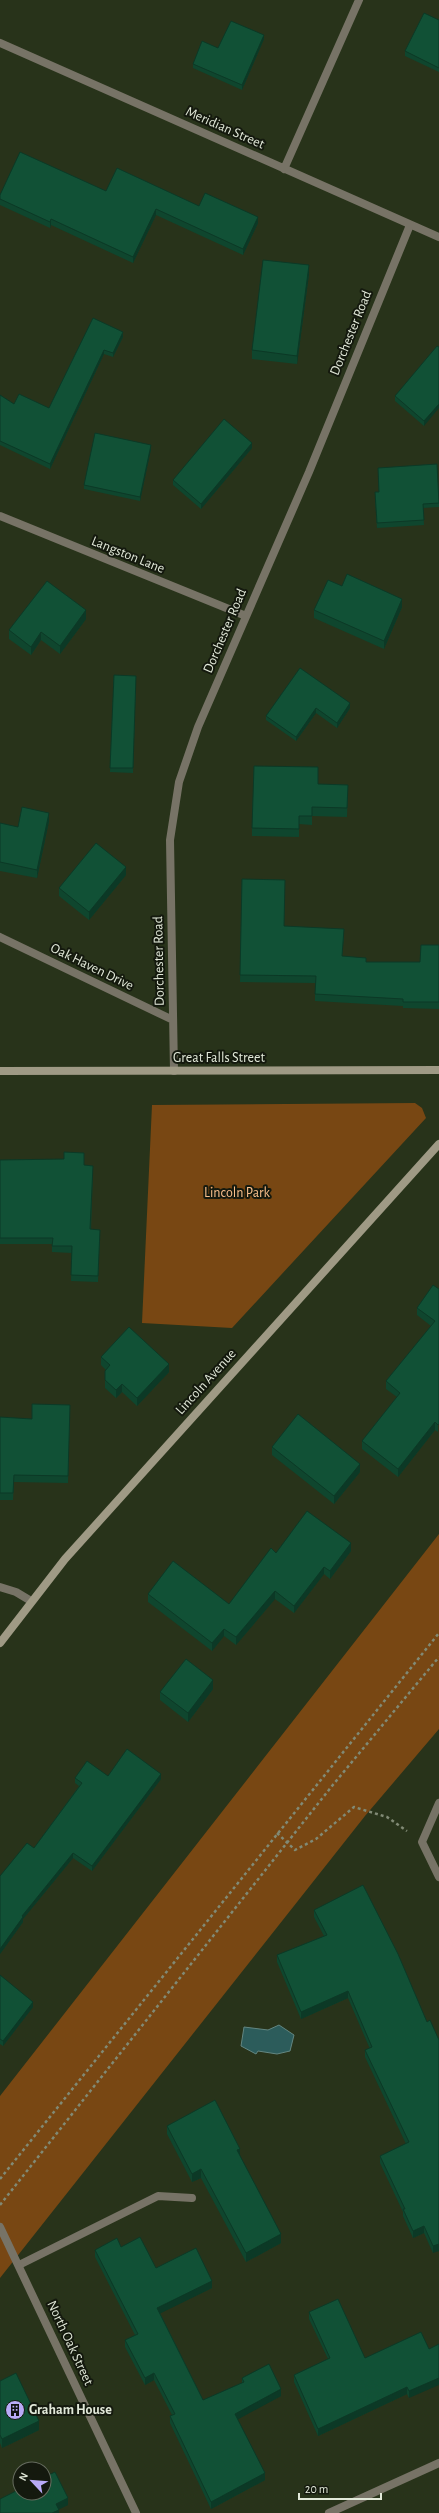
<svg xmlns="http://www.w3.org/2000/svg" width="439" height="2513" viewBox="0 0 439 2513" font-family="'Alegreya Sans',sans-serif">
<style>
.green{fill:#784713}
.water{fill:#2c5c5b;stroke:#638681}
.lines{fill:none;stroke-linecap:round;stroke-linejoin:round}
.path{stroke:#818a75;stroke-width:2.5;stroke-dasharray:3 3;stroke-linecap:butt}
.lane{stroke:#777366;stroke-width:8}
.street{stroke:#777366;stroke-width:8}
.secondary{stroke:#9f9a85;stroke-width:8}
.wall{fill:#0f462e}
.shaded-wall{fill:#0c3926}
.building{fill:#115136;stroke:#0c3926}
.labels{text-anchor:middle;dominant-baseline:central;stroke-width:4;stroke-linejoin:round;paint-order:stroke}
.street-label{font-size:14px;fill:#e2e9d9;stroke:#14190e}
.park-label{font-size:14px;fill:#fbc08c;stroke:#14190e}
.poi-label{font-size:14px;font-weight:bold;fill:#e2e9d9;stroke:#14190e;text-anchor:start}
</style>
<rect width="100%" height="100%" fill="#28331a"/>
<path class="green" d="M415 1103 422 1108 426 1118 232 1328 142 1323 152 1105Z
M439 1534V1729L365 1816 0 2278V2096Z"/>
<path class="water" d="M279 2025 294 2035 290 2051 277 2054 258 2051 256 2054 241 2046 244 2027 268 2030Z"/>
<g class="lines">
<path class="path" d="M277 1833 295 1850 316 1839 354 1807 387 1817 407 1831
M0 2179 439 1633
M0 2205 332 1786 439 1657"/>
<path class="lane" d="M19 2265 158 2196 192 2198"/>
<path class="street" d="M0 43 439 237
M284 169 359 0
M0 516 246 616
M0 937 173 1020
M174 1071 170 840 179 782 198 727 309 472 410 225
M0 1587 16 1592 31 1601
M439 1803 422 1842 439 1877
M0 2227 136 2513
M329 2513 439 2463"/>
<path class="secondary" d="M0 1071 439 1070
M0 1643 65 1559 439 1144"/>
</g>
<path class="wall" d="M439 20V72L405 56V51Z
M264 39 242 90 193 68V64L218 48Z
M106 191 199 206 258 223 243 255 156 215 133 263 51 225 50 228 0 205V195Z
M309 274 297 364 252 359V350Z
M93 318 123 337 113 357 104 354 50 469 0 445V395L14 404 49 408Z
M439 347 424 426 395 401V396Z
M252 448 201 509 173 485V480Z
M151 449 140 501 84 489V485Z
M375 497 439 500V507L423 508 424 525 377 528Z
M342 586 402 607 384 649 314 618V610Z
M86 619 60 654 41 640 31 655 9 639V630Z
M300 668 350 708 337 728 316 713 296 741 266 720V716Z
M114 675 136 676 133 773 110 772Z
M318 784 348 785 347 817 312 816V825L299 824V837L252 836V828Z
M49 821 37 878 0 871V823L18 827Z
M126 875 89 920 59 896V888Z
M242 879 284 926 344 936 342 956 366 962H420L439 945V1009L403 1008V1006L315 1001V983L240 982Z
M0 1160 84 1165 93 1172 91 1230H100L98 1282 71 1281 72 1253 52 1252V1244H0Z
M439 1289 438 1432 435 1430 398 1477 362 1449V1441L397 1397 386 1389V1381L431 1326 417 1315V1308Z
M101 1357 169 1372 137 1406 122 1392 116 1398 105 1388V1371L106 1370 101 1365Z
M70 1405 68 1483 14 1482 13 1500H0V1417L32 1419Z
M272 1447 360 1472 334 1504 272 1455Z
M351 1551 330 1579 324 1574 294 1613 275 1599 236 1645 224 1636 212 1651 148 1602V1594L229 1604 276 1553Z
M213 1689 188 1722 160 1700V1692Z
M108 1776 161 1779 92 1871 73 1858 23 1919V1922L0 1954 34 1848 79 1786 75 1783V1778Z
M314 1910 427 2022 439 2040 433 2253 424 2233 413 2238 403 2216V2212L380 2163V2156L406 2144 365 2057V2050L370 2049 348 1998 301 2019 277 1962V1955L324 1936 314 1917Z
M0 1975 33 2007 3 2046 0 2044Z
M167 2126 240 2156 281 2243 246 2262 201 2178 192 2182 167 2134Z
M121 2247 156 2268 212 2288 160 2313 203 2400 242 2383V2378L281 2396 237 2419 265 2480 211 2509 170 2423V2416L172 2415 154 2380 145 2385 125 2347V2340L135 2335 95 2257V2250Z
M309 2312 365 2358 429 2349 409 2398 407 2394 318 2436 294 2382V2375L328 2359 309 2319Z
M0 2381 39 2430 2 2448 0 2443Z"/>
<path class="shaded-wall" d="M264 35V39L242 90V85Z
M156 209V215L133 263V257Z
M258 217V223L243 255V249Z
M51 219V225L50 228V222Z
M309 265V274L297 364V356Z
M123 332V337L113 357V353Z
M104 350V354L50 469V464Z
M439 404V408L424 426V421Z
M252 443V448L201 509V504Z
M151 445V449L140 501V497Z
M402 599V607L384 649V641Z
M86 610V619L60 654V646Z
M41 632V640L31 655V647Z
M350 703V708L337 728V723Z
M316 708V713L296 741V737Z
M49 813V821L37 878V870Z
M126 867V875L89 920V912Z
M169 1364V1372L137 1406V1398Z
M122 1384V1392L116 1398V1390Z
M435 1422V1430L398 1477V1469Z
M360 1464V1472L334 1504V1496Z
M351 1543V1551L330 1579V1571Z
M324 1567V1574L294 1613V1606Z
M275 1591V1599L236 1645V1637Z
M224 1629V1636L212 1651V1643Z
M213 1680V1689L188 1722V1713Z
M161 1774V1779L92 1871V1866Z
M73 1853V1858L23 1919V1922L0 1954V1949L22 1916Z
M348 1991V1998L301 2019V2012Z
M33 2002V2007L3 2046V2041Z
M240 2149V2157L237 2150Z
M201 2169V2178L192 2182V2174Z
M424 2226V2233L413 2238V2231Z
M281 2234V2243L246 2262V2253Z
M439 2244V2251L433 2253V2246Z
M212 2281V2288L157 2315V2308Z
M154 2373V2380L145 2385V2378Z
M439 2378V2385L409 2398V2391Z
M407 2387V2394L318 2436V2429Z
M281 2389V2396L235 2421V2414Z
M39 2421V2430L2 2448V2439Z
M265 2473V2480L211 2509V2502Z
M68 2498V2505L56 2511V2504Z
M59 2510V2513H52Z"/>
<path class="building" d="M424 13 439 20V68L405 51Z
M231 21 264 35 242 85 193 64 202 41 218 48Z
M20 152 106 191 117 168 199 206 205 193 258 217 243 249 156 209 133 257 51 219 50 222 0 199V195Z
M263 260 309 265 297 356 252 350Z
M93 318 123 332 113 353 104 350 50 464 0 441V395L14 404 19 394 49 408Z
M437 346 439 347V404L424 421 395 396Z
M224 419 252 443 201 504 173 480Z
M95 433 151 445 140 497 84 485Z
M437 464 439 503 423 504 424 520 377 523 375 492H379L378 468Z
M347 574 402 599 384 641 314 610 328 580 342 586Z
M47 581 86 610 60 646 41 632 31 647 9 630Z
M300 668 350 703 337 723 316 708 296 737 266 716Z
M114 675 136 676 133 768H110Z
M254 766 318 767V784L348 785 347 808 312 807V816H299V829L252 828Z
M22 807 49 813 37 870 0 862V823L18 827Z
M96 843 126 867 89 912 59 888Z
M242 879 285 880 284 926 344 929 342 956 366 958V962H420L421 945H439V1002H403V999L315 994 316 976 240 975Z
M64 1152 84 1153V1165L93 1166 90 1229 100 1230 98 1276 71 1275 72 1246H52L53 1238H0V1160L64 1159Z
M433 1285 439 1289V1424L438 1425 435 1422 398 1469 362 1441 400 1393 386 1381 435 1321 417 1308Z
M129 1327 169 1364 137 1398 122 1384 116 1390 105 1380V1371L110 1365 101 1357Z
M32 1404 70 1405 68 1476 14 1475 13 1493H0V1417L32 1419Z
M298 1414 360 1464 334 1496 272 1447Z
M307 1511 351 1543 330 1571 324 1567 294 1606 275 1591 236 1637 224 1629 212 1643 148 1594 173 1561 229 1604 271 1548 276 1553Z
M186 1659 213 1680 188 1713 160 1692Z
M127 1749 161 1774 92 1866 73 1853 22 1916 23 1917 0 1949V1876L27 1843 34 1848 82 1783 75 1778 87 1761 108 1776Z
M363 1885 398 1954 427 2022 430 2020 439 2040V2244L433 2246 424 2226 413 2231 403 2209H405L380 2156 409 2142 365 2050 372 2047 348 1991 301 2012 277 1955 327 1935 314 1910Z
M0 1975 33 2002 3 2041 0 2039Z
M215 2100 240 2149 237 2150 281 2234 246 2253 201 2169 192 2174 167 2126Z
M140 2237 156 2268 196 2248 212 2281 157 2308 203 2400 244 2382 242 2378 269 2364 281 2389 235 2414 265 2473 211 2502 170 2416 175 2414 154 2373 145 2378 125 2340 138 2334 95 2250 117 2238 121 2247Z
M338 2299 365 2358 421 2332 429 2349 439 2344V2378L409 2391 407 2387 318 2429 294 2375 330 2358 309 2312Z
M16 2373 39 2421 2 2439 0 2435V2381Z
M55 2472 68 2498 56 2504 59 2510 52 2513H0V2499L20 2489V2493H44V2477Z"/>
<defs>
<g id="building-disc" transform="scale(1)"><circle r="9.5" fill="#b9abf7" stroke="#14190e"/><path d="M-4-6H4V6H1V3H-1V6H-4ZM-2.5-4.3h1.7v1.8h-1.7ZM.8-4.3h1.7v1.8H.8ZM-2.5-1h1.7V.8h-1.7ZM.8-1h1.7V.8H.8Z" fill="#111"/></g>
</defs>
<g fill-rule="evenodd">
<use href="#building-disc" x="15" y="2410"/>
</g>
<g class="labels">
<g class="street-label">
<text transform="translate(225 128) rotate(24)">Meridian Street</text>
<text transform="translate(351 333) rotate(-68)">Dorchester Road</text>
<text transform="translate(128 555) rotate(22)">Langston Lane</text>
<text transform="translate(225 631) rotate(-67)">Dorchester Road</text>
<text transform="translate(159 961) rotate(-91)">Dorchester Road</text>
<text transform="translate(92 967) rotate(26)">Oak Haven Drive</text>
<text x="219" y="1058">Great Falls Street</text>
<text transform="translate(206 1382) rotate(-48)">Lincoln Avenue</text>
<text transform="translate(70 2343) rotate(65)">North Oak Street</text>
</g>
<g class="park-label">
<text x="237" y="1193">Lincoln Park</text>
</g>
<g class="poi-label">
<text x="29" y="2410">Graham House</text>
</g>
</g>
<g transform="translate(32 2481) rotate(296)"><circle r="19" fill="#14190e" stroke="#666c5f"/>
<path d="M0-3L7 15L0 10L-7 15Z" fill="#b9abf7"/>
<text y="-6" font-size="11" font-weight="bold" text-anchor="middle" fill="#e2e9d9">N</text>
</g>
<path d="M299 2493v6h82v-6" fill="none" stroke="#e2e9d9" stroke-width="2"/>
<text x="305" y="2493" font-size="12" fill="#e2e9d9" stroke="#14190e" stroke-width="3" paint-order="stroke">20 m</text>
</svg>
